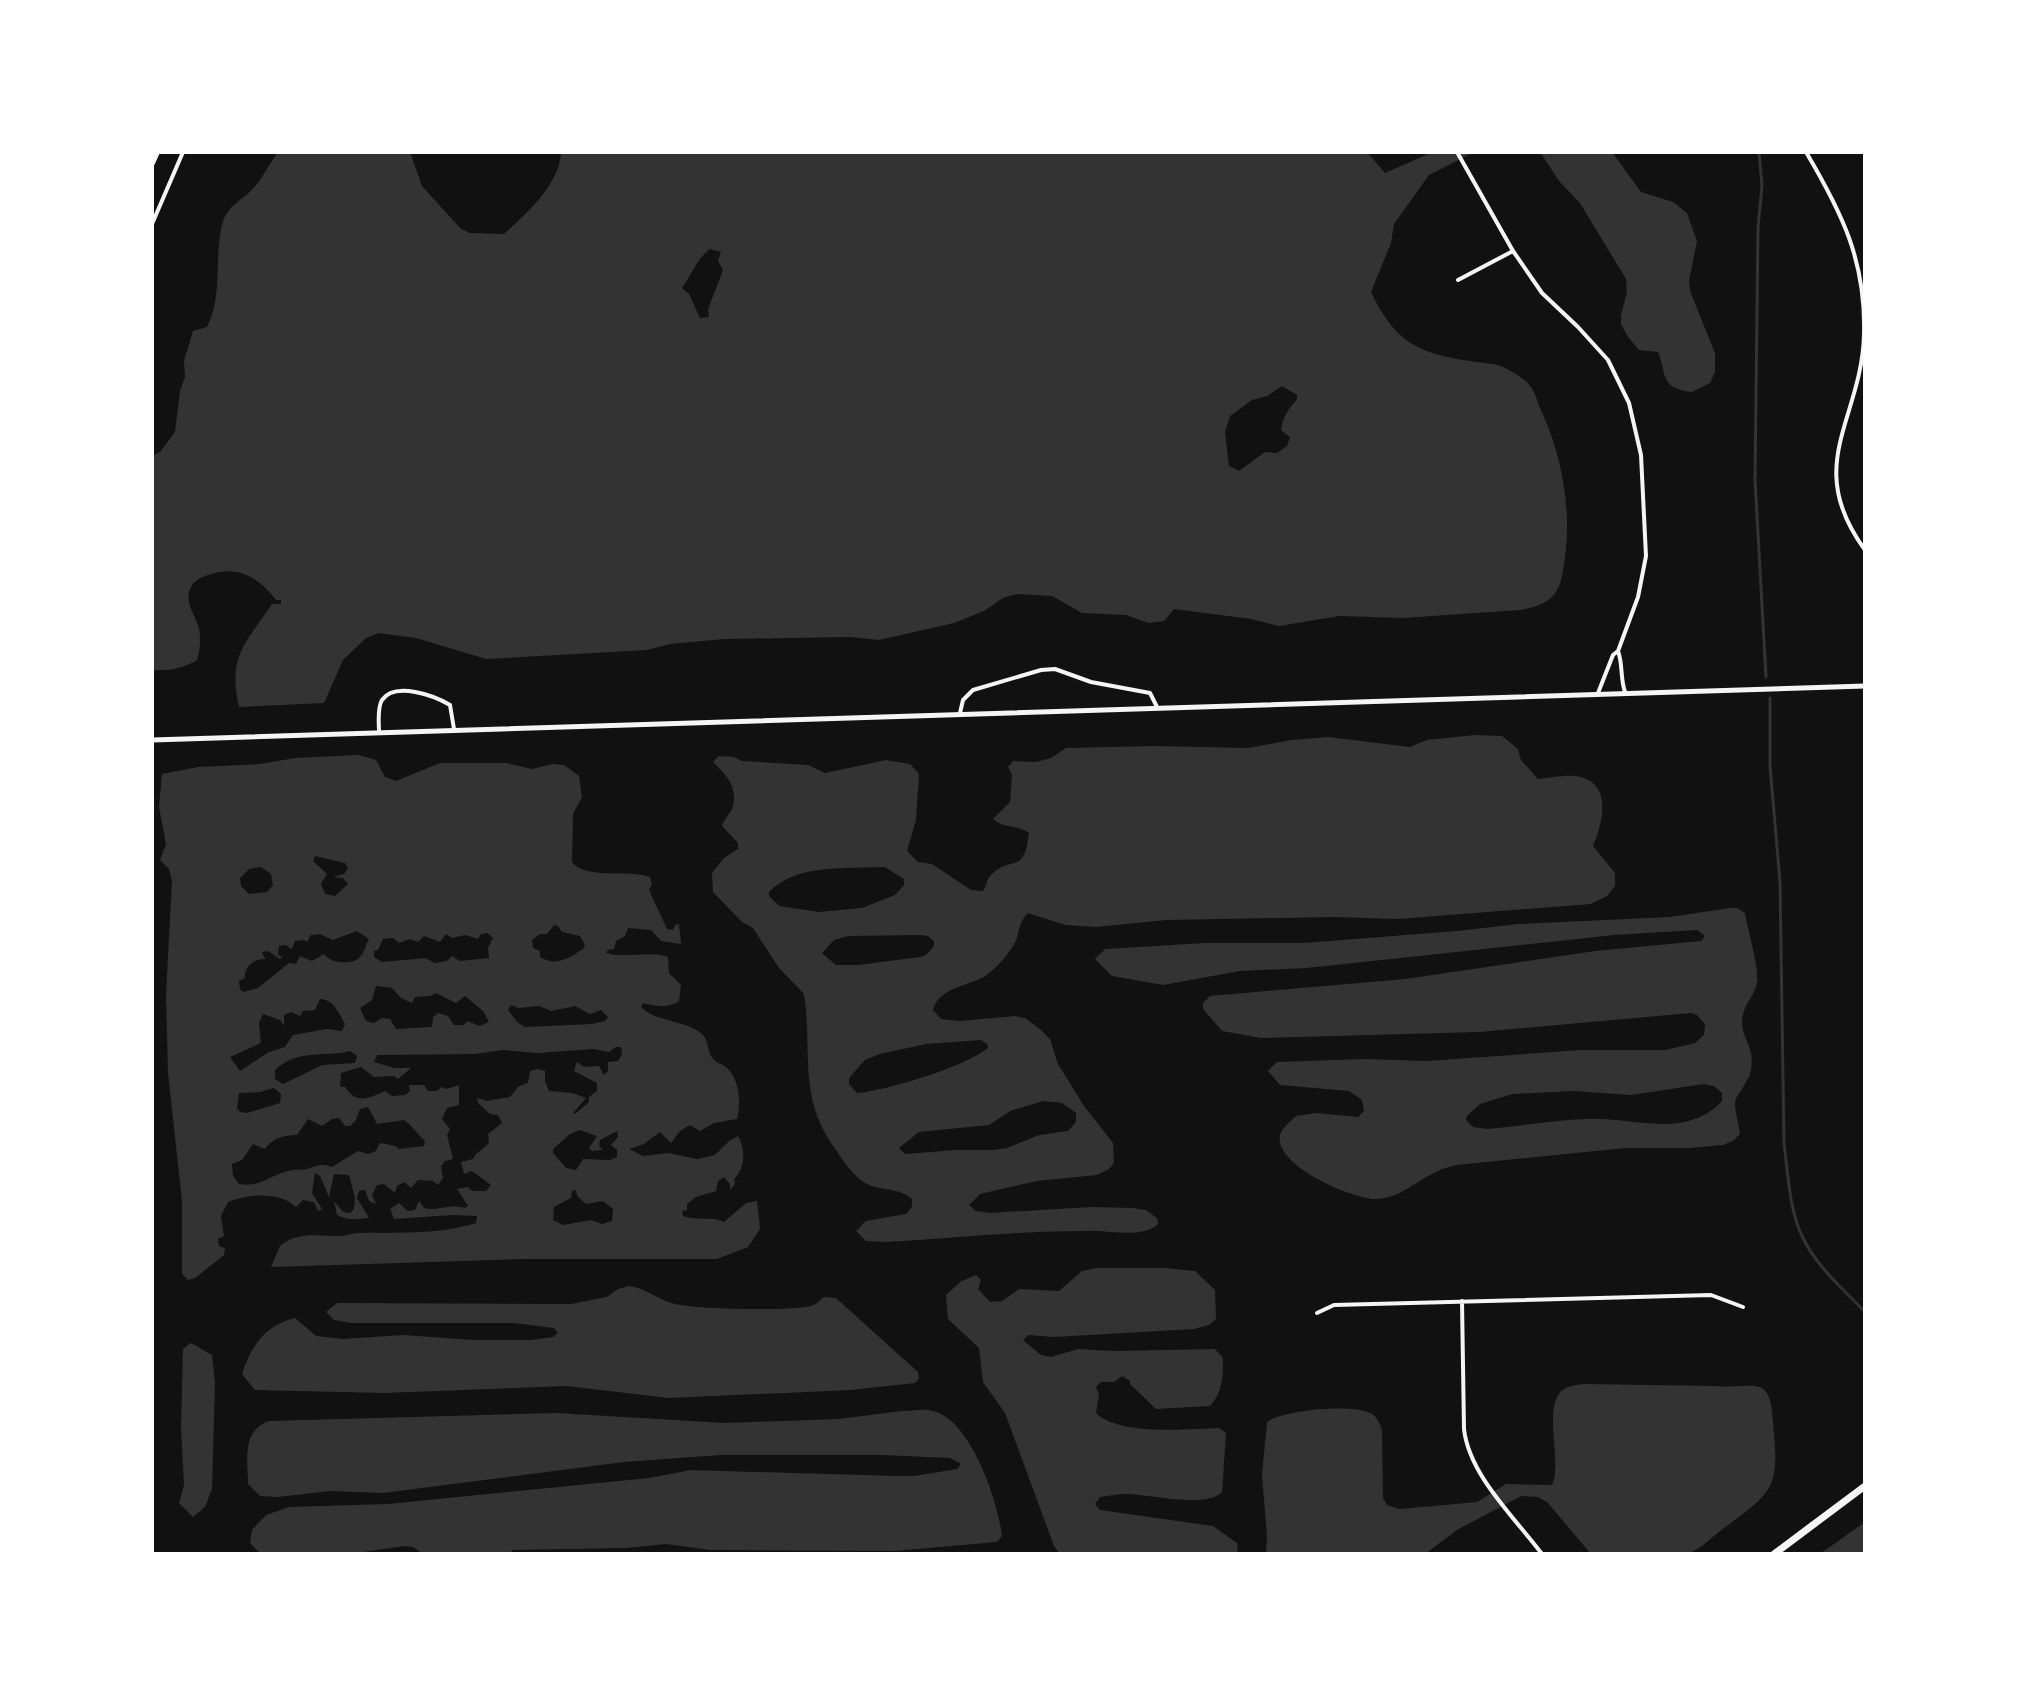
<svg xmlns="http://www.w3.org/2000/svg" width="2017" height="1706" viewBox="0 0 2017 1706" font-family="Manrope,sans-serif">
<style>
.water{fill:#333;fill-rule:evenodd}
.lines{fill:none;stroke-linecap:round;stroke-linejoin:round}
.stream{stroke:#333;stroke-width:3}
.minor{stroke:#f5f5f5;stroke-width:4}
.tertiary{stroke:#f5f5f5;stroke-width:5}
.secondary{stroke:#f5f5f5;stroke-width:6}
.primary{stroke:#f5f5f5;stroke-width:7}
</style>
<rect width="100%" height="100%" fill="#111"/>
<path class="water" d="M278 152H410L422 186 461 229 470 233 504 234C526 214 560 184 561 152H1367L1385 173 1433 152H1474L1429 175 1394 224 1391 243 1371 292C1395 342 1417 353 1470 361 1481 363 1496 363 1505 368 1513 372 1525 379 1530 386 1535 391 1537 401 1540 408 1561 452 1572 508 1565 557 1561 591 1556 604 1520 610L1403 618 1339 616 1279 626 1251 619 1174 609 1164 621 1149 623 1126 615 1082 613 1052 596 1017 594 1003 598 984 611 954 623 879 640 850 637 724 639 670 644 647 650 486 659 416 638 379 633 366 638 343 660 324 703 239 707C227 655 247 642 272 604H281V600H276C261 579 238 565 212 574 204 576 195 579 191 587 183 601 196 616 199 629 201 639 200 651 197 660 182 669 169 671 152 670V456L160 452 175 432 180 391 185 377 184 361 193 331 207 327C224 293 213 256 223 221 229 204 247 198 257 184 264 174 271 162 278 152ZM710 249 721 252 718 261 723 270 708 309 709 317 700 318 689 294 682 288C691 276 698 257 710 249ZM1282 386 1297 395V399C1288 410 1283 416 1281 430L1290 437 1287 446 1277 453 1265 452 1239 471 1229 466 1225 432 1230 416 1252 400 1267 396Z
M1540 152H1612L1641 192 1673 202 1687 213 1697 241 1689 281 1690 291 1715 353V372L1710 383 1692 392C1659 388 1667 374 1658 352L1639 350 1628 337 1621 324V315L1627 292 1626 279 1580 203 1559 181Z
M1475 735 1502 736 1518 749 1521 760 1538 779C1551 778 1571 773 1584 778 1612 788 1602 825 1593 846L1615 873V886L1607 896 1591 904 1398 919 1334 917 1166 920 1096 927 1065 925 1028 913C1016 925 1021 934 1013 946 1007 956 997 967 988 974 971 987 940 985 933 1010L941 1019 959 1021 1015 1016 1025 1018 1041 1030 1050 1039 1058 1064 1084 1106 1113 1143 1114 1163 1109 1169 1097 1175 1037 1181 980 1194 969 1205 976 1211 990 1213 1091 1207 1133 1208 1146 1210 1157 1218 1158 1224C1145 1237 1115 1232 1097 1231 1027 1230 956 1238 886 1242L866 1241 856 1231 866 1221 906 1214 912 1207V1199C898 1187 879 1191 865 1183 854 1176 843 1161 836 1150 797 1097 813 1054 804 994L779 968 753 928 742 922 713 892 712 873 724 858 738 849V843L722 826C724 819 729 815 732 809 739 787 727 776 713 762L719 756 734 757 742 761 808 765 825 773 886 760 910 764 919 774 916 820 907 851 918 862 932 864 971 890 983 891C988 884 986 879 992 874 1012 855 1024 876 1029 833 1017 824 1004 829 993 819L1010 802 1012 775 1008 767 1013 761 1036 762 1051 758 1066 748 1154 746 1248 748 1292 740 1328 737 1410 747 1427 740ZM885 867 904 879V885L895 895 862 908 819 912 779 906 769 896V892C797 863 847 869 885 867ZM921 935 928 936 934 941V946L926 955 920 957 858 965H836L822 953 834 940 848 936ZM981 1040 988 1045V1048C964 1067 889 1090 857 1093L849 1084V1078L865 1060 880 1054 926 1044ZM1043 1101 1062 1103 1076 1113V1122L1068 1131 1039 1135 1007 1148 993 1150H956L905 1154 899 1148 919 1132 989 1125 1010 1111Z
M359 755 376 760 385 777 396 781 440 763H506L532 769 553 764 564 765 579 776 582 797 573 814 572 862C585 880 629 869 650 877L652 884 649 890 667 929 673 930 675 925 679 924 681 944 661 941 651 930 628 928 625 936 616 941 614 949 608 950 606 953C625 959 648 950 668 957L669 973 681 985 679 1001C667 1009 657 1006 643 1003L641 1007C657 1023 684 1019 702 1034 709 1040 707 1049 711 1056 715 1063 720 1063 726 1067 740 1079 741 1103 737 1119L714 1123 700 1131 690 1125 680 1131 671 1143 660 1132 644 1144 629 1149 643 1156 668 1153 697 1159 715 1155 729 1141 738 1136C746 1149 745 1169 734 1179L735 1184 730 1190V1184L724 1177 718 1181 716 1191 696 1197 687 1204V1210L682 1211 683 1216C697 1221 715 1216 724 1222L746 1203 757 1201 760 1229 748 1247 717 1259H523L271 1267 280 1246C297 1231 319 1236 340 1236 346 1236 352 1233 358 1233 397 1232 439 1235 476 1223L477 1216 453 1215 394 1219 390 1209 399 1203 408 1211 415 1210 419 1201 424 1208C437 1212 447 1203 465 1208L468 1206 457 1189 468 1187 472 1191H486L491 1185 472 1171 464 1174 461 1162 473 1159C477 1151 483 1150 489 1143L488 1134 502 1123 498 1115 490 1114 478 1103 477 1098 487 1101 510 1097 519 1086 528 1083 530 1071 538 1069 545 1071V1081L549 1091 572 1093 586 1098 573 1113 575 1114 589 1102V1097L597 1091V1083L574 1071 577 1062 584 1067 599 1066 604 1075 608 1071V1062L618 1061 622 1055 621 1047H616L609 1052 593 1049 538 1053 503 1050 475 1054 377 1055 374 1062 394 1068H411L398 1079 394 1076 374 1077 361 1067 341 1073 340 1087H345C357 1105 369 1098 385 1091L392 1096 405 1095 410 1091 409 1085H424L428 1091H437L442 1087 447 1089 459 1085V1105L447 1108 442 1119 450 1129 447 1135 453 1159 445 1161 441 1166 443 1178 438 1185 433 1181 418 1180 411 1188 404 1182 397 1186 395 1193 384 1184 377 1185 372 1195 376 1204 369 1201 365 1190 359 1191 357 1198 369 1218C358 1219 348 1221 337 1215L334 1201 343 1212 350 1213 354 1209 355 1198 349 1175 334 1174 329 1197 320 1176 315 1173 312 1193 322 1209 318 1211 314 1202 303 1200 296 1207C280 1191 248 1194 228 1202L221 1216 224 1236 218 1239 219 1246 225 1248 224 1255 195 1278 188 1280 182 1274V1201L168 1073 166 995 172 881 169 869 160 860 166 844 159 807 162 774 198 767 260 764 295 758ZM315 856 345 863 348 868 344 874 333 877 343 878 348 884 335 896 325 894 321 884 327 874 313 861ZM261 867 271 874 273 885 267 892 249 894 241 886 240 878 249 869ZM554 925 558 926 562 932 580 936 585 945 583 949C569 958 556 967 540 957V951L533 948 532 940 540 934H547ZM357 931 369 939C366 944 364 953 360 957 352 966 330 963 324 954L312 961 300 956 296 964 289 963 258 988 243 992 240 989 239 981 245 978C244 966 254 959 265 959L262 952 268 951 280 959 283 957 278 955 279 946 285 945 292 949 295 941 304 940 307 942 311 935 320 934 333 940ZM487 933 493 938 488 948 489 958 460 961 452 956 447 961 435 963 425 958 382 962 374 957V951L378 950 383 939 393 938 399 943 410 939 418 942 424 936 440 942 446 934 452 938 465 935 478 939 481 934ZM376 986 392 988 401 998 412 1003 415 997 430 996 436 993 456 1003 465 996 483 1011 489 1022 480 1026 467 1021 464 1025H454L448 1016 438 1013 433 1017 432 1027 396 1029 390 1019 382 1018 374 1023 366 1021 360 1008 372 1000ZM320 999C334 999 339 1014 345 1024L342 1031 327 1029 293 1035 285 1047 269 1052 240 1071 230 1057 261 1043 259 1023 263 1014 280 1020 284 1026V1015L291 1012 300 1016 303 1011 315 1010ZM511 1005 518 1008 539 1006 551 1011 575 1006 590 1014 601 1010 608 1017 605 1021 592 1024 525 1027 517 1022 508 1010ZM350 1051 357 1056 355 1063 322 1065 283 1084 275 1079V1070C299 1048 322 1058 350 1051ZM274 1088 281 1094 280 1103 247 1113 240 1112 237 1108 239 1093 260 1092ZM368 1107 377 1124 404 1120C414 1127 417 1134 425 1141L424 1146 399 1149 396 1146 380 1143 376 1151 368 1154 358 1151 332 1167C321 1163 318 1166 307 1169 301 1170 294 1169 288 1171 269 1176 259 1188 239 1184L233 1176 232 1164 242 1160 253 1144 265 1149C273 1138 283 1135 297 1135L308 1119 322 1126 332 1119 339 1118 345 1126H350L356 1120 360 1109ZM580 1130 597 1136 589 1148 592 1151 603 1150 599 1146 600 1140 617 1131 618 1137 611 1145 617 1150V1157L610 1160 583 1159 576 1170 566 1168 553 1153V1149L570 1134ZM576 1190 577 1196 586 1204 603 1201 613 1209 612 1221 602 1224 591 1220 563 1225 553 1220 554 1207 571 1198 572 1191Z
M1730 908H1737L1745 913C1748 932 1759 965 1757 982 1756 995 1742 1005 1742 1022 1742 1039 1755 1047 1751 1070 1749 1082 1735 1096 1735 1103 1735 1112 1739 1125 1740 1134L1733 1141 1723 1145 1690 1148H1625L1456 1165C1450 1167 1443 1168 1438 1171 1417 1180 1401 1198 1377 1199 1353 1200 1273 1165 1280 1135 1282 1128 1291 1121 1296 1116L1316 1113 1358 1117 1364 1111 1362 1100 1349 1091 1280 1085 1268 1071 1277 1062 1365 1059 1427 1061 1581 1050H1666L1695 1043 1704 1035 1705 1024 1697 1015 1691 1013 1479 1032 1261 1038 1222 1031 1203 1009V1003L1210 996 1405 979 1595 951 1701 941 1705 936 1697 930 1614 935 1307 968 1240 971 1163 985 1112 976 1095 959 1105 949 1205 943H1304L1457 931 1518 924 1670 917ZM1704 1084 1714 1086 1722 1093V1101C1686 1140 1632 1117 1587 1119 1554 1120 1521 1126 1488 1129L1473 1127 1466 1120 1467 1116 1480 1104 1512 1094 1573 1091 1631 1095Z
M1097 1268H1165L1195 1271 1215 1290 1216 1319 1209 1325 1194 1329 1054 1337 1028 1335 1023 1340 1041 1355 1051 1357 1078 1349 1113 1351 1215 1349 1223 1358C1223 1376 1223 1392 1210 1406L1156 1409 1130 1384V1381L1122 1376 1114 1382H1101L1096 1387 1099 1395 1096 1413C1119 1436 1188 1429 1219 1428L1226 1433 1222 1492C1206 1509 1149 1494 1126 1494 1117 1494 1108 1496 1100 1497L1095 1504 1100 1510 1213 1526 1237 1543 1238 1554H1060L1054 1546 1005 1413 983 1382 979 1348 948 1319 946 1295 960 1282 976 1275 981 1280 978 1289 990 1302 1002 1301 1019 1289 1059 1291 1082 1271Z
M629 1286C646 1288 658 1300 675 1304 693 1309 799 1312 814 1305 818 1303 821 1299 824 1297L836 1298 918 1372 919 1379 915 1383 851 1390 669 1398 567 1386 384 1393 255 1390 242 1374C251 1346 265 1325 295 1318L316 1336 343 1339 403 1335 474 1340H531L553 1337 558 1333 554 1328 514 1323H352L334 1320 326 1312 337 1303 571 1304 607 1297 618 1289Z
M191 1343 212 1355 215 1383 212 1489 205 1507 193 1517 179 1503 184 1485 181 1427 183 1349Z
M1583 1384 1715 1386C1728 1388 1754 1383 1762 1388 1772 1395 1772 1411 1773 1422 1779 1487 1776 1490 1724 1528 1713 1536 1701 1549 1689 1553 1677 1558 1608 1554 1591 1554L1547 1502 1538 1497 1521 1496 1457 1530 1425 1554H1266L1267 1536 1262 1475 1267 1422C1283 1410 1354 1403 1372 1414 1378 1418 1380 1424 1382 1430L1383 1498 1387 1505 1400 1509 1477 1502 1506 1484 1552 1485C1563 1462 1541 1404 1564 1389 1569 1386 1577 1385 1583 1384Z
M902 1411C911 1411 924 1408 933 1411 971 1420 998 1501 1002 1536L997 1542 894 1551 710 1550 666 1544 626 1548 513 1550 509 1554H423L413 1547 405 1546 356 1553 261 1554 250 1543 252 1530 266 1515 289 1507 388 1504 649 1478 691 1470 895 1476H914L957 1469 961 1464 950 1458 882 1455H721L624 1462 383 1493 330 1491 278 1497 260 1496 248 1484C248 1460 241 1431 269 1421L557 1413 724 1423 838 1419Z
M1865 1522V1554H1820Z"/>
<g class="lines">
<path class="stream" d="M1759 152 1762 186 1758 227 1755 480 1766 677
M1770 698V766L1780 882 1784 1144C1788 1172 1789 1209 1802 1236 1816 1266 1842 1288 1865 1312"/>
<path class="minor" d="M1457 152 1513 251 1542 293 1578 327 1608 360 1629 403 1641 455 1646 556 1638 597 1618 651 1613 655 1598 693
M1806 152C1842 213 1866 261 1864 334 1862 420 1802 464 1865 550
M152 224 183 152
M1458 280 1513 251
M1618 651C1623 664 1620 678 1625 692
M960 713 963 700 973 690 1041 670 1055 669 1091 682 1150 693 1157 707
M379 732C379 723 377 708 382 700 395 681 435 696 450 705L454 729
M1462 1301 1464 1429C1469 1475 1515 1518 1542 1554
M1317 1313 1334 1305 1711 1295 1743 1307"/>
<path class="tertiary" d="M152 740 1865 686"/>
<path class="secondary" d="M152 163 157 152"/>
<path class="primary" d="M1774 1554 1865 1486"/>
</g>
<rect width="2017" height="1706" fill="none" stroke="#ffffff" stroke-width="308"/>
</svg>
